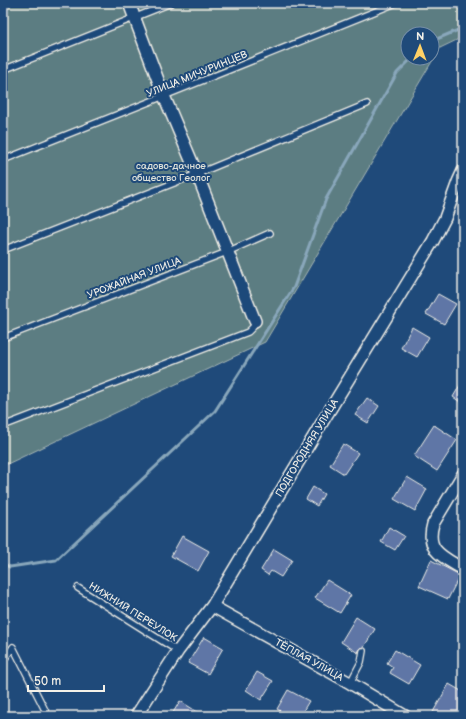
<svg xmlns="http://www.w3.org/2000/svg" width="466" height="719" viewBox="0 0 466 719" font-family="'Balsamiq Sans',sans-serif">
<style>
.green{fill:#5c7d82;stroke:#a8b7b5;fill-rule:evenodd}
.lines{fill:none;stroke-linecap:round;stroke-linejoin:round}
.stream{stroke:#89a7bb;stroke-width:3}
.building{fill:#5e76a6;stroke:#f4f1e8}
.lane-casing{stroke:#f4f1e8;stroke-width:8}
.street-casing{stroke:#f4f1e8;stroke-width:14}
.lane{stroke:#1f4a7a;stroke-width:5.5}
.street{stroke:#1f4a7a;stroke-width:11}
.labels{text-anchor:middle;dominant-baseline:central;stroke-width:4;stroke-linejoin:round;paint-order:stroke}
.street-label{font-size:10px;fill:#f4f1e8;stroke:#1f4a7a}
.park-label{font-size:10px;fill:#dde0d9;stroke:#1f4a7a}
</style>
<rect width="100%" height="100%" fill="#1f4a7a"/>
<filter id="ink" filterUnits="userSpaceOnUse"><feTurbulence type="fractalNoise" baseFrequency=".025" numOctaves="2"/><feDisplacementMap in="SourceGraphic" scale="8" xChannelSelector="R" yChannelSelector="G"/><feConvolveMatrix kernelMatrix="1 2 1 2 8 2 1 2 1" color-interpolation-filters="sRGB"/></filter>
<g filter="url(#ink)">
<path class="green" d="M3 3H463V37L440 48 265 342 3 466ZM408 34H432V58H408Z"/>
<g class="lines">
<path class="stream" d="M432 41 463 28
M3 564 10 567 56 560 215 411 294 287 326 199 397 73 412 58"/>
</g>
<path class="building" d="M438 294 456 304 444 324 426 314Z
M412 327 429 337 417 357 401 348Z
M463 380V404L453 397Z
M367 398 379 406 368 423 355 415Z
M434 425 457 440 437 471 414 456Z
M343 444 358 453 344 474 330 465Z
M407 477 427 489 415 511 394 499Z
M313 487 324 494 317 506 306 499Z
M389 527 404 536 395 550 381 542Z
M182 536 209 551 198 571 171 556Z
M274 549 292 560 281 577 271 571 268 575 261 570Z
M431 560 460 575 448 599 419 586Z
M327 580 351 595 340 613 315 598Z
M356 617 375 629 364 647 360 648 358 653 341 642Z
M204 637 223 648 208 674 188 663Z
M395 650 420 665 409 684 390 673 393 667 387 663Z
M257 672 273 681 261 700 246 690Z
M449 684 463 692V716H440L433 712Z
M288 690 309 701 300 716H289L277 709Z
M180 701 204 716H171Z"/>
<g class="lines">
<g class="lane-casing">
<path id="lane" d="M3 70 171 3
M3 160 164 96 396 3
M3 250 197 174 367 104
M3 338 227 252 270 233
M3 426 248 332 253 327 255 321
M78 588 178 651
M3 661 13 647 48 716
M350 683 361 662 363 651"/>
</g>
<g class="street-casing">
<path id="street" d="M129 3 164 96 197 174 255 321
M463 474 433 524C425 551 443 557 463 569
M212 606 350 683 405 716
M136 716 178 651 212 606 323 421 433 241 445 218 458 182 463 171"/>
</g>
<use href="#lane" class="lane"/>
<use href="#street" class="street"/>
</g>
</g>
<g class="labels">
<g class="street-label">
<text transform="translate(197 74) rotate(-22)">УЛИЦА МИЧУРИНЦЕВ</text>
<text transform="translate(134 278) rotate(-21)">УРОЖАЙНАЯ УЛИЦА</text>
<text transform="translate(307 448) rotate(-59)">ПОДГОРОДНЯЯ УЛИЦА</text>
<text transform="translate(133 612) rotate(32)">НИЖНИЙ ПЕРЕУЛОК</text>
<text transform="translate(309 660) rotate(29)">ТЁПЛАЯ УЛИЦА</text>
</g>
<g class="park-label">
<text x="171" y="166">садово-дачное<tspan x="171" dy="12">общество Геолог</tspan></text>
</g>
</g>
<rect width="466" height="719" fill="none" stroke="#1f4a7a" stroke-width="16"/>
<rect x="8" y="8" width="450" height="703" fill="none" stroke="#f4f1e8" stroke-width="1.5" filter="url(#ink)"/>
<g transform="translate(420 46) rotate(1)"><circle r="19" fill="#1f4a7a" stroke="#748da6"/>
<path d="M0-3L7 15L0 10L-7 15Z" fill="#ffd166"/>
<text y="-6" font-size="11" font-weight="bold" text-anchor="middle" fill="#f4f1e8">N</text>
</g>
<path d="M28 685v6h76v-6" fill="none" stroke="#f4f1e8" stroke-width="2"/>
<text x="34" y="685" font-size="12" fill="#f4f1e8" stroke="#1f4a7a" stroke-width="3" paint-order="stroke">50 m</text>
</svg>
